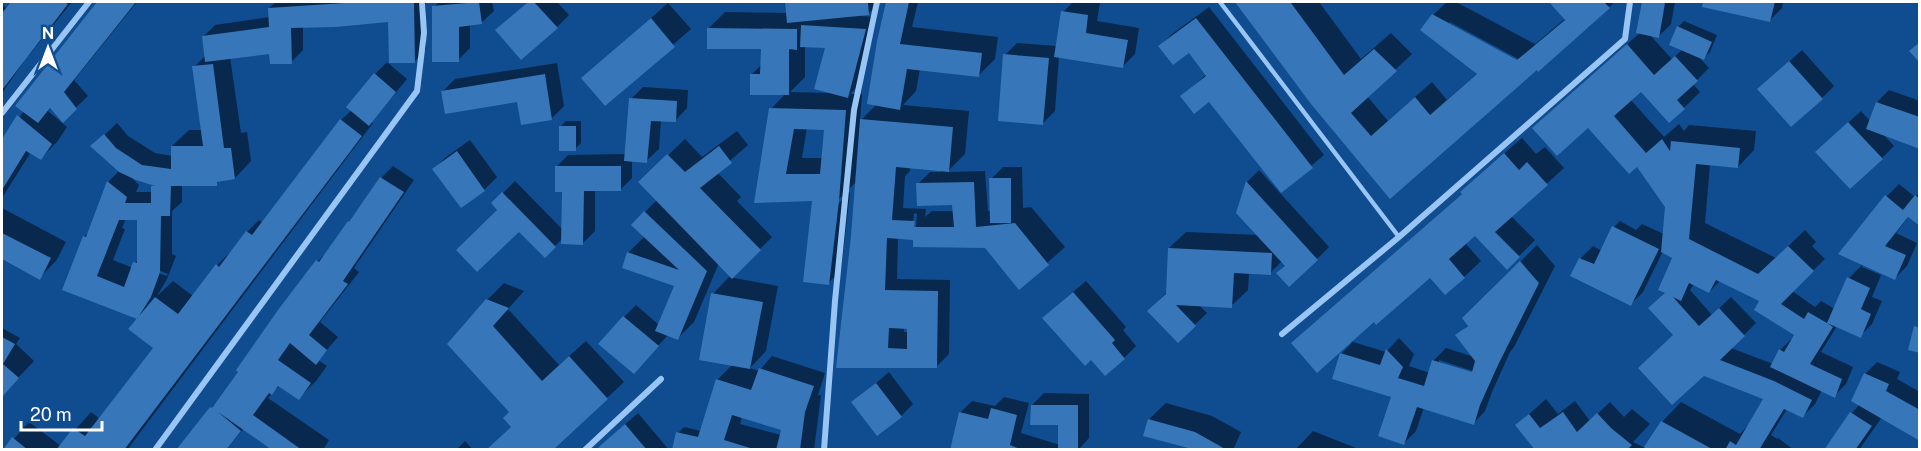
<svg xmlns="http://www.w3.org/2000/svg" width="1921" height="451" viewBox="0 0 1921 451" font-family="'Public Sans',sans-serif">
<style>
.shadow{fill:#0007;fill-rule:evenodd}
.building{fill:#3776b9;fill-rule:evenodd}
.lines{fill:none;stroke-linecap:round;stroke-linejoin:round}
.lane{stroke:#99c5f4;stroke-width:4.5}
.street{stroke:#99c5f4;stroke-width:6}
</style>
<rect width="100%" height="100%" fill="#0f4c90"/>
<path class="shadow" d="M13 2H72L25 60 2 93V4L7 9Z
M99 2H137L74 80 88 96 63 120 51 107 48 111 67 127 57 142 41 158 31 152 2 198V142L24 111 17 105Z
M276 2H426V49L414 62 390 20 303 26V50L291 62 271 52 230 57 241 133 247 132 251 161 235 178 220 180 216 184H182V202L172 211V254L176 256 167 279 157 296 173 281 193 296 217 265 234 249 247 232 259 220 263 223 341 120 352 110 375 74 387 62 407 79 371 122 373 123 127 450H4L29 422 61 446 91 412 100 419 155 348 139 318 64 289 84 237 89 232 108 182 120 170 93 146 117 123 128 136 155 153 172 156V146L189 130H202L194 67 206 55 203 37 215 25 270 17 269 8ZM129 175 155 184 152 192H136L139 185ZM126 218H138V259L133 268 113 260 125 229 122 228ZM141 263 168 274 167 276 141 267Z
M439 2H492L494 11 481 23 470 24V48L458 60 434 7Z
M528 2H557L569 15 557 27 509 19Z
M786 2H880L868 14 860 15V16L877 17 860 84 850 94H862L860 121 877 104 878 41 887 2H918L912 27 998 37 995 59 979 75 920 69 916 91 903 105 969 111 965 154 947 172 985 171 988 211H991V179L1003 167H1022L1023 208 1031 207 1065 247 1019 288 985 246 915 236 898 237 897 279 950 280 949 354 937 366 837 367 853 236 856 182 838 200V204L850 192 841 271 828 283 814 200 756 201 771 109 785 94 752 74 762 64V48L708 29 725 12 787 13ZM805 45 827 46 831 93 790 92 805 77ZM807 128H825L823 158H802ZM910 167 941 170V172H930L918 184 954 203V211H932L925 217 926 209 903 208 905 176 910 171ZM914 213 917 214 916 227H913ZM904 327H909V332H904Z
M1073 2 1100 3 1097 21 1139 28 1135 54 1123 66 1059 56 1055 111 1043 123 1005 55 1017 43 1057 46 1063 12Z
M1237 2H1319L1361 59 1391 33 1412 54 1367 96 1388 121 1432 82 1447 100 1478 73 1433 15 1447 2H1456L1535 44 1566 18 1551 2H1615L1390 197 1312 103ZM1450 22 1524 62 1523 65 1449 23Z
M1644 2H1675L1671 24 1659 36 1649 34 1672 59 1683 49 1678 27 1684 21 1717 35 1710 52 1704 58 1698 56 1709 68 1693 84 1700 92 1684 108 1641 90 1630 99 1664 137 1679 124 1684 131 1689 125 1756 131 1754 150 1738 167 1710 164 1705 223 1776 258 1805 230 1816 242 1812 246 1825 259 1792 291 1815 307 1821 301 1835 309 1849 278 1863 264 1887 196 1899 184 1915 197 1920 192V224L1909 216 1896 233 1917 243 1907 266 1895 278 1863 264 1862 267 1881 275 1872 297 1882 301 1872 324 1860 336 1837 326 1821 352 1853 367 1846 384 1834 396 1822 390 1815 404 1803 416 1787 409 1771 435 1777 439 1778 438 1794 450H1537L1517 425 1546 399 1558 414 1575 401 1590 421 1610 402 1624 417 1632 409 1650 424 1633 442 1645 448 1662 422 1681 402 1740 434 1750 423 1765 398 1675 335 1666 292 1674 258 1663 251 1643 292 1630 305 1572 276 1581 258 1593 246 1602 251 1614 227 1620 221 1636 230 1642 224 1664 234 1667 206 1583 83 1641 32H1638ZM1721 280 1761 301 1796 335 1780 350 1773 364 1731 348 1756 323 1731 297 1712 315 1690 290 1694 284 1709 292Z
M1704 2H1783L1782 8 1770 20 1703 6Z
M668 3 691 29 605 104 583 78Z
M1209 7 1324 155 1281 191 1209 100 1182 96 1207 74 1190 51 1160 46 1172 34Z
M1802 50 1834 86 1822 98 1771 78Z
M557 63 564 106 552 118 519 100 443 91 455 79Z
M643 87 688 90 687 108 675 121 661 120 659 149 646 161 632 160V178L620 190H595V231L582 244 563 238 545 256 493 203 515 181 563 230 564 190 556 167 568 155 626 154 631 99Z
M1889 90 1920 101V146L1882 133 1894 146 1882 158 1829 140 1861 111 1870 121 1877 102Z
M566 121H581V143L575 149 560 127Z
M737 131 748 145 717 172 741 197 737 201 772 237 732 277 719 263 694 322 677 339 668 335 634 372 624 317 636 305 659 325 676 285 628 253 645 236 633 224 657 200 640 182 685 139 702 157Z
M1522 138 1536 154 1545 147 1564 168 1511 216 1535 240 1519 256 1475 234 1465 243 1481 261 1464 277 1430 276 1374 319 1350 341 1386 352 1399 338 1414 354 1409 366 1430 373 1434 360 1446 348 1474 357 1457 336 1469 324 1464 318 1537 245 1555 266 1514 347 1510 352 1492 392 1485 411 1473 424 1424 407 1416 431 1404 443 1393 396 1341 354 1352 343 1305 331 1463 193 1478 176ZM1439 360 1479 373 1478 376 1439 363Z
M470 140 497 177 485 189 461 206 434 169 446 157Z
M393 166 414 180 354 268 359 272 320 322 338 337 318 360 327 366 316 381 299 398 280 385 268 398 329 440 323 450H274L244 428 226 450 213 406 223 396 318 261 329 250 357 214 381 178Z
M1259 170 1329 247 1317 259 1286 266 1282 261 1270 273 1249 272 1248 290 1231 306 1199 305 1207 313 1178 341 1149 311 1167 292 1169 248 1186 232 1258 235 1238 213 1247 182Z
M2 208 66 242 56 261 39 278 2 258Z
M729 277 778 286 766 351 750 368 759 371 772 356 825 373 818 395H821L814 450H673L678 433 684 427 701 431 717 380 732 365 713 294ZM742 417 783 429 781 435 740 424Z
M1086 281 1126 327 1123 330 1136 346 1124 358 1056 306Z
M504 283 524 291 508 309 559 365 586 341 624 382 607 398 513 426 487 300Z
M2 328 20 338 16 344 34 361 2 395Z
M1877 362 1900 372 1897 379 1920 392V439L1882 417 1859 450H1826L1852 413 1860 404 1865 374Z
M889 372 913 404 901 416 853 403Z
M1044 393 1089 394V438L1078 450H952L960 413 972 401 995 406 1004 397 1029 403 1021 433 1060 445V424L1032 405Z
M1166 403 1212 416 1241 432 1233 450H1189L1190 447 1149 419Z
M638 413 669 450H596Z
M1313 431 1361 450H1295Z
M465 441 473 450H456Z"/>
<path class="building" d="M11 2H64L68 4 2 90V13Z
M97 2H136L64 92 77 109 63 123 50 108 38 123 15 106Z
M360 2H414L415 63H389L388 22 336 27 291 28 292 64H270L269 54 205 62 202 36 269 27 268 8Z
M479 2 482 24 459 27V62H432V6Z
M528 2H534L558 28 521 60 495 30Z
M785 2H868L869 15 787 23Z
M886 2H909L900 44 982 53 979 77 907 69 900 110 867 104 877 41Z
M1235 2H1294L1291 3 1344 75 1374 49 1397 71 1351 113 1371 136 1415 97 1430 115 1477 74 1420 30 1432 14 1517 60 1565 20 1549 2H1604L1610 8 1538 72 1537 70 1390 199 1311 104Z
M1642 2 1665 3 1659 38 1636 33Z
M1703 2H1775L1770 22 1702 7Z
M1061 11 1088 15 1086 33 1128 40 1123 68 1054 57Z
M651 18 675 47 605 106 581 78Z
M1196 18 1313 168 1281 193 1209 102 1194 114 1180 96 1206 76 1189 53 1173 65 1158 46Z
M801 25 866 29 848 98 814 89 825 48 800 47Z
M1677 26 1712 42 1704 60 1669 45Z
M707 28 797 29V50L789 49V95H750V74H760L761 49H707Z
M1920 42V63L1909 51Z
M1627 44 1654 75 1675 56 1698 81 1677 100 1685 109 1669 123 1641 92 1614 116 1646 153 1662 139 1670 151 1671 141 1740 148 1738 168 1696 164 1689 239 1758 274 1788 246 1814 271 1781 304 1804 319 1808 312 1827 323 1847 277 1870 288 1861 309 1871 314 1861 338 1827 323 1833 327 1810 364 1842 379 1835 398 1770 367 1779 349 1784 352 1794 335 1754 310 1759 301 1716 280 1709 293 1689 283 1681 301 1673 297 1699 326 1719 308 1745 336 1720 360 1774 381 1812 400 1803 418 1784 409 1759 450H1725L1730 441 1736 445 1763 399 1704 376 1672 405 1638 368 1673 335 1648 308 1665 293 1658 290 1672 258 1661 252 1665 207 1637 167 1629 174 1588 128 1557 156 1532 128Z
M1003 54 1049 58 1043 125 998 121Z
M1789 61 1823 99 1791 127 1757 89Z
M213 64 224 148H231L235 179 217 182V186H171L170 216H161L160 272 151 297 137 319 62 290 83 236 86 237 107 181 127 197 125 203H151V186H155L136 180 119 172 90 146 104 134 116 148 142 165 171 169V146H203L192 66ZM119 220H137V263L133 262 124 287 97 276Z
M374 73 396 92 369 126 346 107Z
M545 74 552 120 521 125 517 102 445 114 441 91Z
M629 98 677 101 676 122 651 121 647 163 624 161Z
M1876 102 1920 117V149L1866 129Z
M769 108 846 110 839 201 829 285 803 282 812 201 754 203ZM794 129 824 130 820 174H786Z
M17 115 52 144 41 160 26 151 2 190V139Z
M340 119 362 136 124 450H56L73 428 85 436 153 348 128 329 155 297 178 314 216 264 219 267 246 231 252 235Z
M860 119 953 127 949 172 896 167 892 220 915 221 914 227H954L952 205 917 206 916 183 974 182 976 227 1015 223 1049 265 1019 290 985 248 913 247V240L887 238 885 290 938 291 937 368H836L851 236ZM889 328 907 329V349L888 348Z
M1848 122 1883 159 1850 189 1815 152Z
M559 126H576V151H559Z
M719 146 732 163 700 188 761 250 732 279 638 182 667 154 685 172Z
M457 151 485 191 461 208 432 169Z
M1504 153 1519 170 1527 162 1548 185 1495 232 1520 257 1507 270 1475 236 1449 259 1465 278 1445 295 1430 278 1376 325 1374 322 1317 373 1291 343 1462 194 1460 192Z
M555 166H621V191H584L583 245 561 244 562 192H555Z
M380 177 404 192 343 281 348 284 309 335 327 350 316 365 290 343 278 360 311 383 299 400 278 386 272 395 269 393 253 415 302 450H272L218 412 241 431 226 450H176L210 407 212 408 238 372 236 370 278 310 316 260 319 262 348 221 349 222Z
M989 178H1011V223H990Z
M1246 181 1318 260 1289 287 1276 273 1285 266 1236 213Z
M502 192 556 247 545 258 519 232 477 272 456 250 497 210 491 203Z
M1885 195 1903 210 1915 195 1920 199V226L1908 217 1885 246 1906 255 1895 280 1838 254Z
M644 211 707 271 678 340 655 331 674 286 622 268 627 252 679 270 631 225Z
M1612 226 1659 249 1631 306 1570 276 1579 258 1594 264Z
M2 233 51 258 40 280 2 259Z
M1168 248 1272 253 1271 275 1234 273 1232 308 1176 305 1196 326 1178 343 1147 311 1166 294Z
M1520 261 1539 283 1498 365 1480 405 1474 425 1417 407 1404 445 1378 436 1391 397 1332 379 1340 353 1380 365 1386 349 1403 367 1398 378 1424 386 1432 360 1472 372 1475 361 1455 335 1468 326 1462 318Z
M1073 292 1115 340 1112 343 1125 359 1105 376 1091 360 1085 366 1042 318Z
M711 293 763 302 750 369 699 360Z
M486 299 509 308 493 326 542 381 569 356 608 399 553 450H486L511 427 503 418 509 412 447 344Z
M623 316 659 346 634 374 598 344Z
M1914 326 1920 328V353L1908 350Z
M2 337 15 344 3 364 19 378 2 397Z
M759 368 814 386 805 412 800 450H776L781 430 732 415 724 440 757 450H672L676 432 698 437 716 379 751 390Z
M1864 373 1889 384 1886 391 1920 410V441L1851 401Z
M876 383 902 417 877 436 851 402Z
M1031 405H1078V450H1058V425H1030Z
M991 408 1017 415 1010 445 1022 450H950L959 412 988 419Z
M1563 412 1577 432 1597 413 1611 428 1632 445 1627 450H1535L1515 425 1529 414 1540 428Z
M1850 412 1872 426 1855 450H1824Z
M1148 419 1195 432 1227 450H1187L1188 448 1143 436Z
M1661 421 1714 450H1647L1644 447Z
M625 424 647 450H596L601 445Z
M12 437 28 450H3Z"/>
<g class="lines">
<path class="lane" d="M1220 2 1399 237"/>
<path class="street" d="M2 113 89 2
M1282 334 1399 237 1625 39 1630 2
M155 450 417 91 424 33 422 2
M585 450 661 379
M824 450 835 301 854 110 877 2"/>
</g>
<rect width="1921" height="451" fill="none" stroke="#ffffff" stroke-width="6"/>
<g transform="translate(48 48)" stroke="#0f4c90" stroke-width="4.5" paint-order="stroke">
<path d="M0-4.5L10 22L0 15L-10 22Z" fill="#ffffff"/>
<text y="-9" font-size="16" font-weight="bold" text-anchor="middle" fill="#ffffff">N</text>
</g>
<path d="M21 421v9h81v-9" fill="none" stroke="#ffffff" stroke-width="3"/>
<text x="30" y="421" font-size="18" fill="#ffffff" stroke="#0f4c90" stroke-width="4.5" paint-order="stroke">20 m</text>
</svg>
